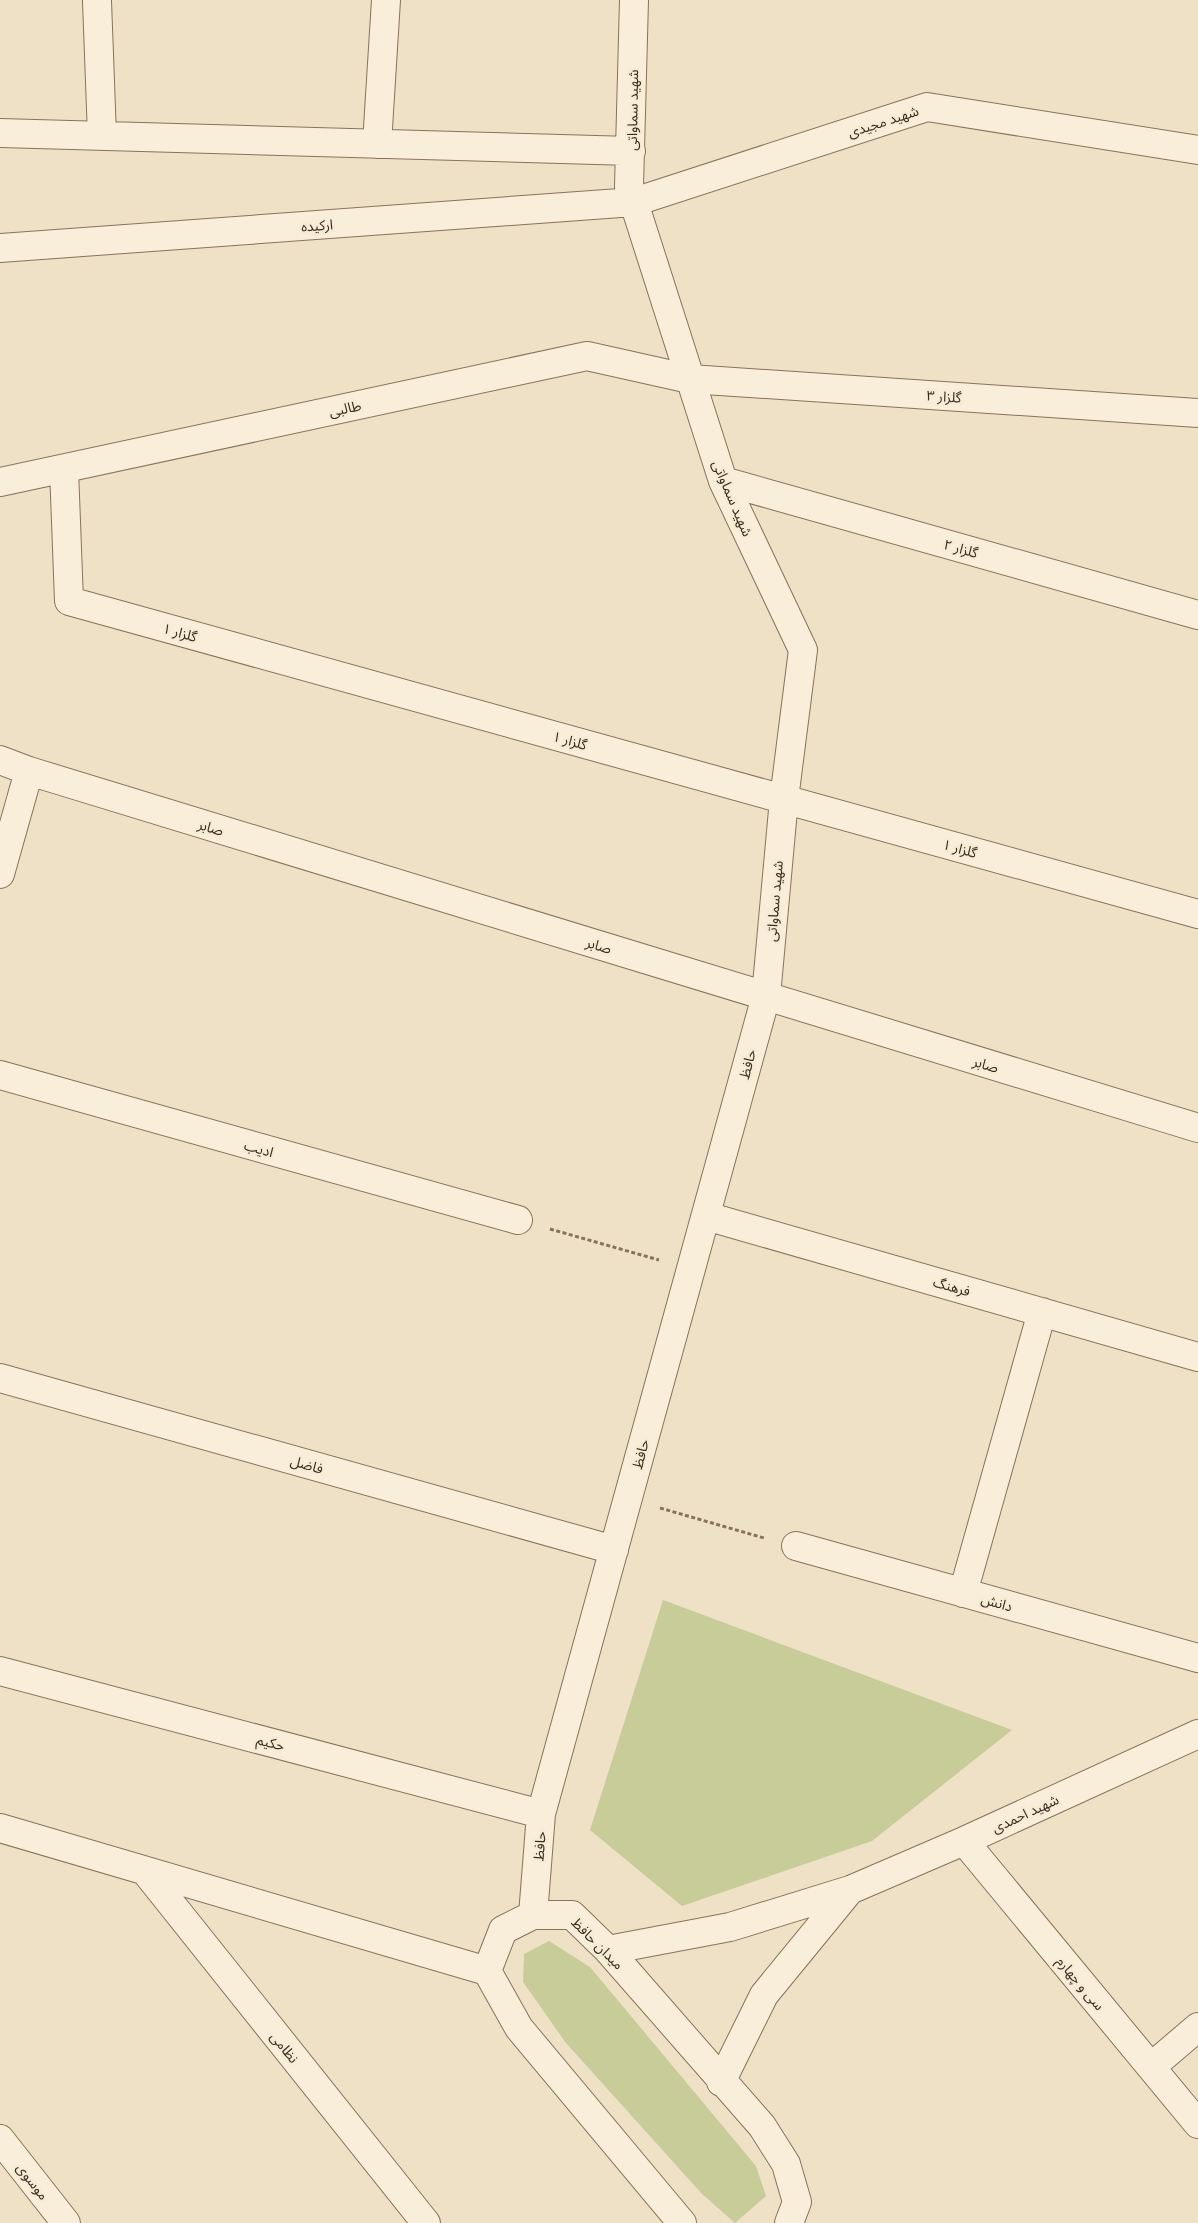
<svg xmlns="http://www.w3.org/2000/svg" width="1198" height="2223" viewBox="0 0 1198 2223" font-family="'PT Serif','Noto Sans Arabic',serif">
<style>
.green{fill:#c8cc99}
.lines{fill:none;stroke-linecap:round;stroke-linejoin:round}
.minor-casing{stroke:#89725b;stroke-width:30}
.path{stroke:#89725b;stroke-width:3;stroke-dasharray:4 2.5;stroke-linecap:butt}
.minor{stroke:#f9eed9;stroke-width:28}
.labels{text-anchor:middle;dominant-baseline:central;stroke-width:5;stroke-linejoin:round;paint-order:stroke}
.street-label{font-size:14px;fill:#3a2b1f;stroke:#f6ebd5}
</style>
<rect width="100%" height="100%" fill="#eee1c6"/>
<path class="green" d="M663 1600 1012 1730 872 1841 682 1906 590 1830Z
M549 1941 590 1967 756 2166 766 2196 735 2223 702 2194 566 2043 523 1982 524 1954Z"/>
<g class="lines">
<g class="minor-casing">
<path id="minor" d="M97 1 102 136
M0 133 631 151
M377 144 386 0
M0 248 634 202 927 107 1198 150
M64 469 69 601 1198 914
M723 481 1198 615
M0 482 587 356 690 379 1198 413
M0 760 29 771 1198 1128
M0 874 29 771
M0 1075 518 1220
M706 1216 1198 1357
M0 1378 614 1550
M796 1546 1198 1658
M963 1593 1042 1312
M0 1671 541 1814
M0 1828 487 1971
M964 1841 1198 2124
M145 1871 426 2223
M850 1890 964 1841 1198 1734
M533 1915 541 1814 766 996 784 799 803 650 723 481 629 187 634 0
M608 1950 730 1927 850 1890 764 1995 721 2082
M1151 2067 1198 2027
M0 2139 66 2223
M682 2223 519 2028 487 1971 503 1930 533 1915H572L608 1950 762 2126 786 2164 797 2202 789 2223"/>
</g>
<path class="path" d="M550 1229 659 1260
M660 1508 764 1538"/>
<use href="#minor" class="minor"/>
</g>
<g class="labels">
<g class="street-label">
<text transform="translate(632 110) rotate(-89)">شهید سماواتی</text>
<text transform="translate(883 121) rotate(-18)">شهید مجیدی</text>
<text transform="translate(317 225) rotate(-4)">ارکیده</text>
<text transform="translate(944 396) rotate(4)">گلزار ۳</text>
<text transform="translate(345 408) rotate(-12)">طالبی</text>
<text transform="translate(733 498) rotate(67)">شهید سماواتی</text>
<text transform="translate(961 548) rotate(16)">گلزار ۲</text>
<text transform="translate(180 632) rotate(16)">گلزار ۱</text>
<text transform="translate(570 740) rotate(16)">گلزار ۱</text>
<text transform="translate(211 827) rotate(17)">صابر</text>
<text transform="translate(960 848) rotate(16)">گلزار ۱</text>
<text transform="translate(774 901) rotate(-85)">شهید سماواتی</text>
<text transform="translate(599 945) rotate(17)">صابر</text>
<text transform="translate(747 1064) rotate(-75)">حافظ</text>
<text transform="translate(986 1064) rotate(17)">صابر</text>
<text transform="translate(259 1148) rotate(16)">ادیب</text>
<text transform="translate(952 1286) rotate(16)">فرهنگ</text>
<text transform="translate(640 1454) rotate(-75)">حافظ</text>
<text transform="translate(307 1464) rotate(16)">فاضل</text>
<text transform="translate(997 1602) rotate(16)">دانش</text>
<text transform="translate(271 1742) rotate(15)">حکیم</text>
<text transform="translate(1025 1813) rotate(-25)">شهید احمدی</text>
<text transform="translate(539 1846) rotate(-85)">حافظ</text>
<text transform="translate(598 1943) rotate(45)">میدان حافظ</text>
<text transform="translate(1081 1983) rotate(50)">سی و چهارم</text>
<text transform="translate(285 2047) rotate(51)">نظامی</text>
<text transform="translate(33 2181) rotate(52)">موسوی</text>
</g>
</g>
</svg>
